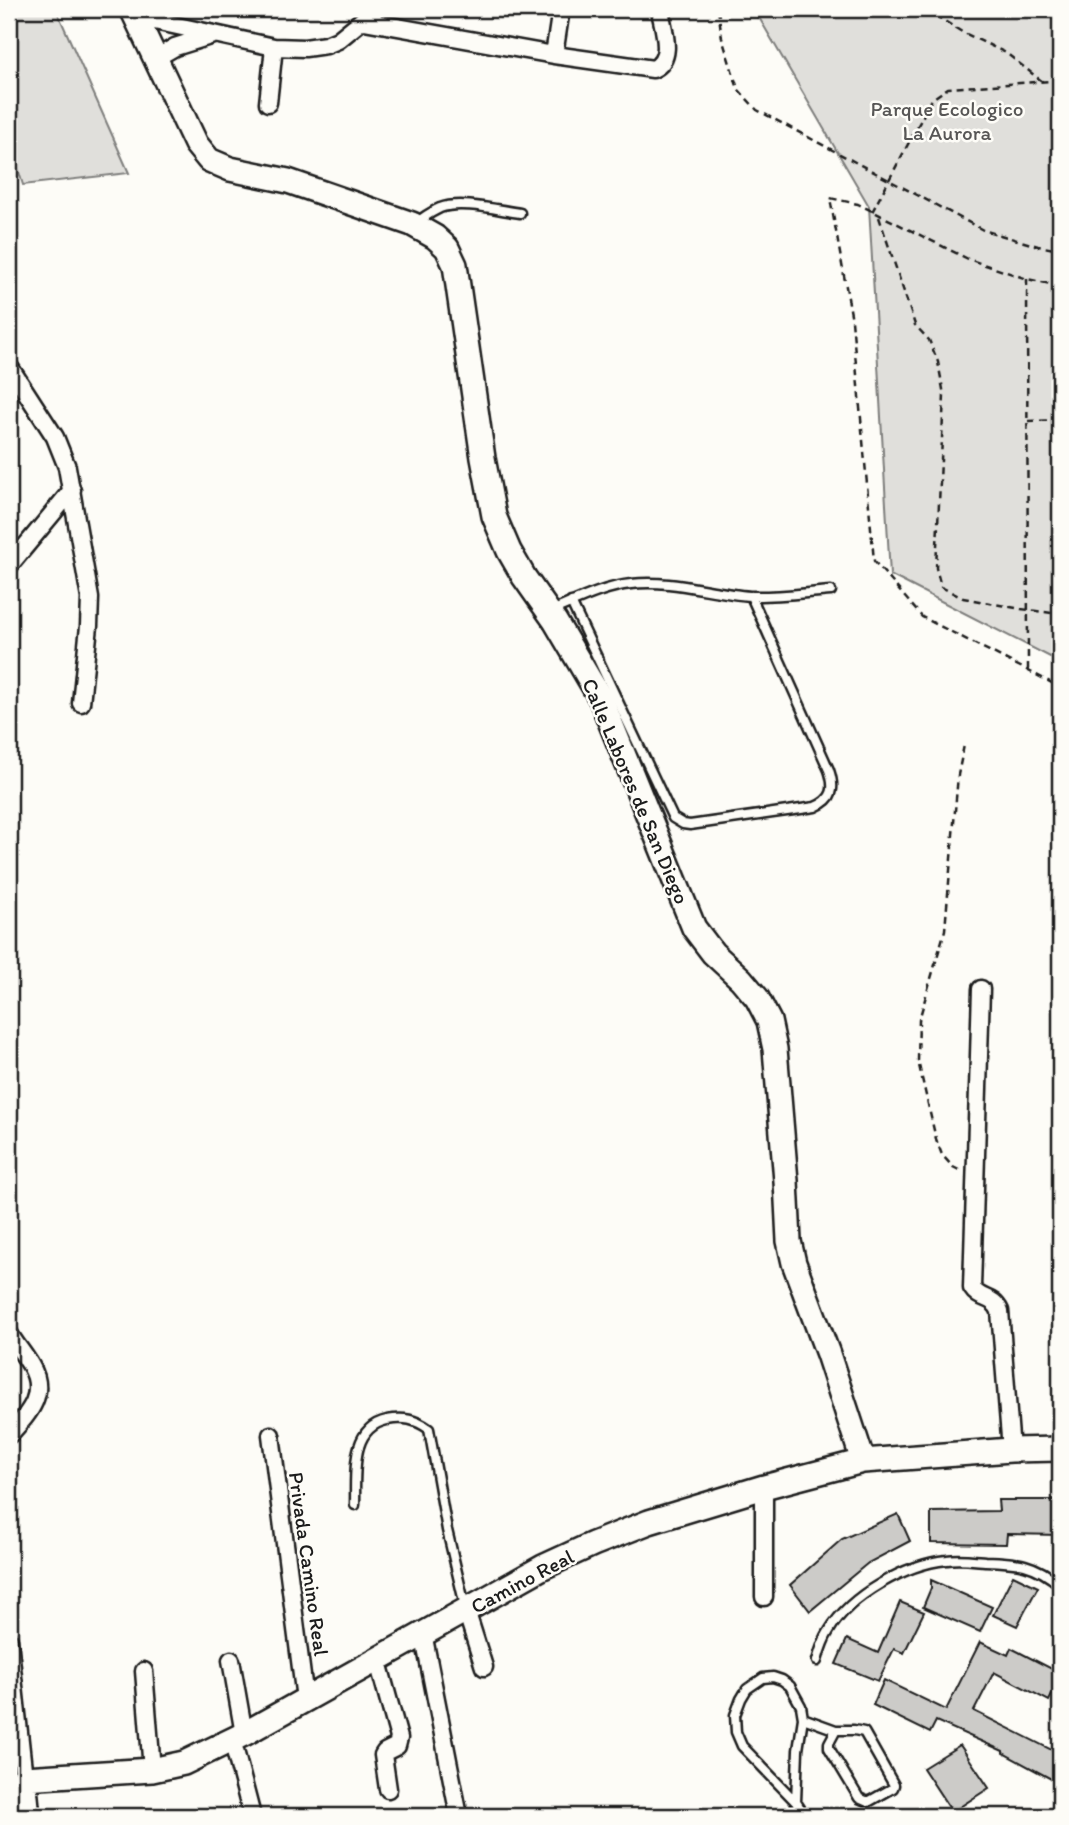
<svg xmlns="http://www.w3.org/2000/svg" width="1069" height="1825" viewBox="0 0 1069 1825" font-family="Itim,sans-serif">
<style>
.green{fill:#e0dfdb;stroke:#7e7e7c;stroke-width:2}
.building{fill:#cccbc8;stroke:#1c1c1c;stroke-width:2}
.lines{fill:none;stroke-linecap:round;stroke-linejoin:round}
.lane-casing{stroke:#1c1c1c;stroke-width:13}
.street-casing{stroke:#1c1c1c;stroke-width:21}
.secondary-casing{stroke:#1c1c1c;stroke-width:28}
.path{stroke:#1c1c1c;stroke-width:2.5;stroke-dasharray:7 5;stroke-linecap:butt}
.lane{stroke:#fdfcf7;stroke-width:8}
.street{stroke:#fdfcf7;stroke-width:16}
.secondary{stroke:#fdfcf7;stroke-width:23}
.labels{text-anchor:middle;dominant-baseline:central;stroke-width:5;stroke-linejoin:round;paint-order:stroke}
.park-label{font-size:21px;fill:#575655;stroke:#fdfcf7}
.street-label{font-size:21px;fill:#1c1c1c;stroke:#fdfcf7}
</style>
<rect width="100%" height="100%" fill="#fdfcf7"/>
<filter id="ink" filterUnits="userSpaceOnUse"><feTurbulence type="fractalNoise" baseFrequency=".0143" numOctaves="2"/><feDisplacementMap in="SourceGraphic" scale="14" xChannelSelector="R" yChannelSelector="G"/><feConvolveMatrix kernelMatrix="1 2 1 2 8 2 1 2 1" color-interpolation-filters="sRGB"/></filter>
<g filter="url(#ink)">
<path class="green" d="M9 9H56L129 173 23 185 9 140Z
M754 9H1060V662L890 575 869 206Z"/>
<path class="building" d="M998 1500H1060V1535L1007 1534 1006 1544 931 1543V1512L999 1511Z
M898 1514 910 1541 868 1563 810 1611 790 1585 842 1539Z
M1013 1575 1038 1587 1017 1626 993 1615Z
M931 1580 992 1607 980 1632 923 1607 931 1588Z
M900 1602 924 1612 904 1653 894 1649 878 1681 836 1664 847 1639 878 1653Z
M980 1642 1008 1655 1011 1648 1060 1673V1679L1049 1701 994 1672 974 1711 1060 1754V1770L1055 1781 1003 1753V1751L936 1721 930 1733 873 1705 884 1680 946 1710Z
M960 1745 989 1788 952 1812 923 1768Z"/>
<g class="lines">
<g class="lane-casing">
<path id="lane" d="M415 223C423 218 431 212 440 208 461 200 498 210 520 213
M571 602 673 818 683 824 690 825 815 807C834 799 835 788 829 770L751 596
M549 612C576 601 603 587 631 584 671 579 710 593 750 596 775 597 805 593 831 591
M355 1505C356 1475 349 1428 387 1420 404 1417 415 1419 429 1429L447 1530 465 1606
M817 1661C820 1650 823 1640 829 1631 850 1595 906 1564 947 1560 959 1558 973 1560 985 1561 1017 1562 1035 1563 1060 1585
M803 1718 836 1730H854L864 1732 894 1785 893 1788 868 1802 859 1798 829 1748V1743L836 1730
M796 1802 742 1746 736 1732 735 1715 741 1699 747 1689 763 1678 773 1677 782 1680 790 1686 801 1706 803 1718 798 1750 796 1802 805 1816"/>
</g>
<g class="street-casing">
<path id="street" d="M136 17 274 47 305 48 326 45 338 40 376 9
M364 21 554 55 653 69C675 59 663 29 660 10
M554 55 561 9
M156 58 175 47 213 35
M268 103 274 47
M9 366 55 437 67 467 90 598 89 626 81 703
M9 566 72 490
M981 989 972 1288C980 1301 993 1295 1000 1311L1011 1450
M9 1333C15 1344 24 1354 31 1366 48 1395 27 1415 9 1435
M271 1435 305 1699
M764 1597V1487
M466 1610 484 1667
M423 1633 459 1816
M9 1640 24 1778 9 1780
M377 1658 399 1738 397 1746 385 1752 383 1755 388 1789
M231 1660 244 1734
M144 1671 152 1770
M232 1739 252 1816"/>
</g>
<g class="secondary-casing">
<path id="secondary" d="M132 9 196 144 209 160 230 169 288 181 412 224 435 237 447 248 455 265 483 458 494 516 509 551 524 577 555 621 601 699 694 928 713 953 741 979 757 998 769 1021 775 1049 786 1181 789 1241 794 1263 828 1354 863 1461
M28 1816 24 1778 152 1770 184 1763 244 1734 543 1567 593 1544 649 1522 764 1487 863 1461 1011 1450 1060 1449"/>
</g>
<path class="path" d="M718 9 722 38 738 89 757 110 983 230 1038 246 1060 250
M925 9 962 32 1006 53 1043 82
M872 212 932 99 948 88 1051 81 1060 85
M879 217 915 325 929 340 938 362 944 395 936 568 941 587 963 598 1021 609 1060 614
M1027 279 1028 671
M1060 286 1027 279 968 259 858 204 830 198 852 320 874 561 922 617 1060 687
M1028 421 1060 420
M959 1170 953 1167 942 1155 936 1139 918 1061 919 1020 945 930 958 775 964 745"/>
<use href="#lane" class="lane"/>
<use href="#street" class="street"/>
<use href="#secondary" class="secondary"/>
</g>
</g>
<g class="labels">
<g class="park-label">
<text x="947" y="108">Parque Ecologico<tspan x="947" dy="24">La Aurora</tspan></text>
</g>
<g class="street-label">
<text transform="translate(636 791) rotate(67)">Calle Labores de San Diego</text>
<text transform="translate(309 1564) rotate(82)">Privada Camino Real</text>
<text transform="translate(522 1581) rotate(-28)">Camino Real</text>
</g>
</g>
<rect width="1069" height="1825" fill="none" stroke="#fdfcf7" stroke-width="35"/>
<rect x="18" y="18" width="1034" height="1790" fill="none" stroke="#1c1c1c" stroke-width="2.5" filter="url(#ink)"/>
</svg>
